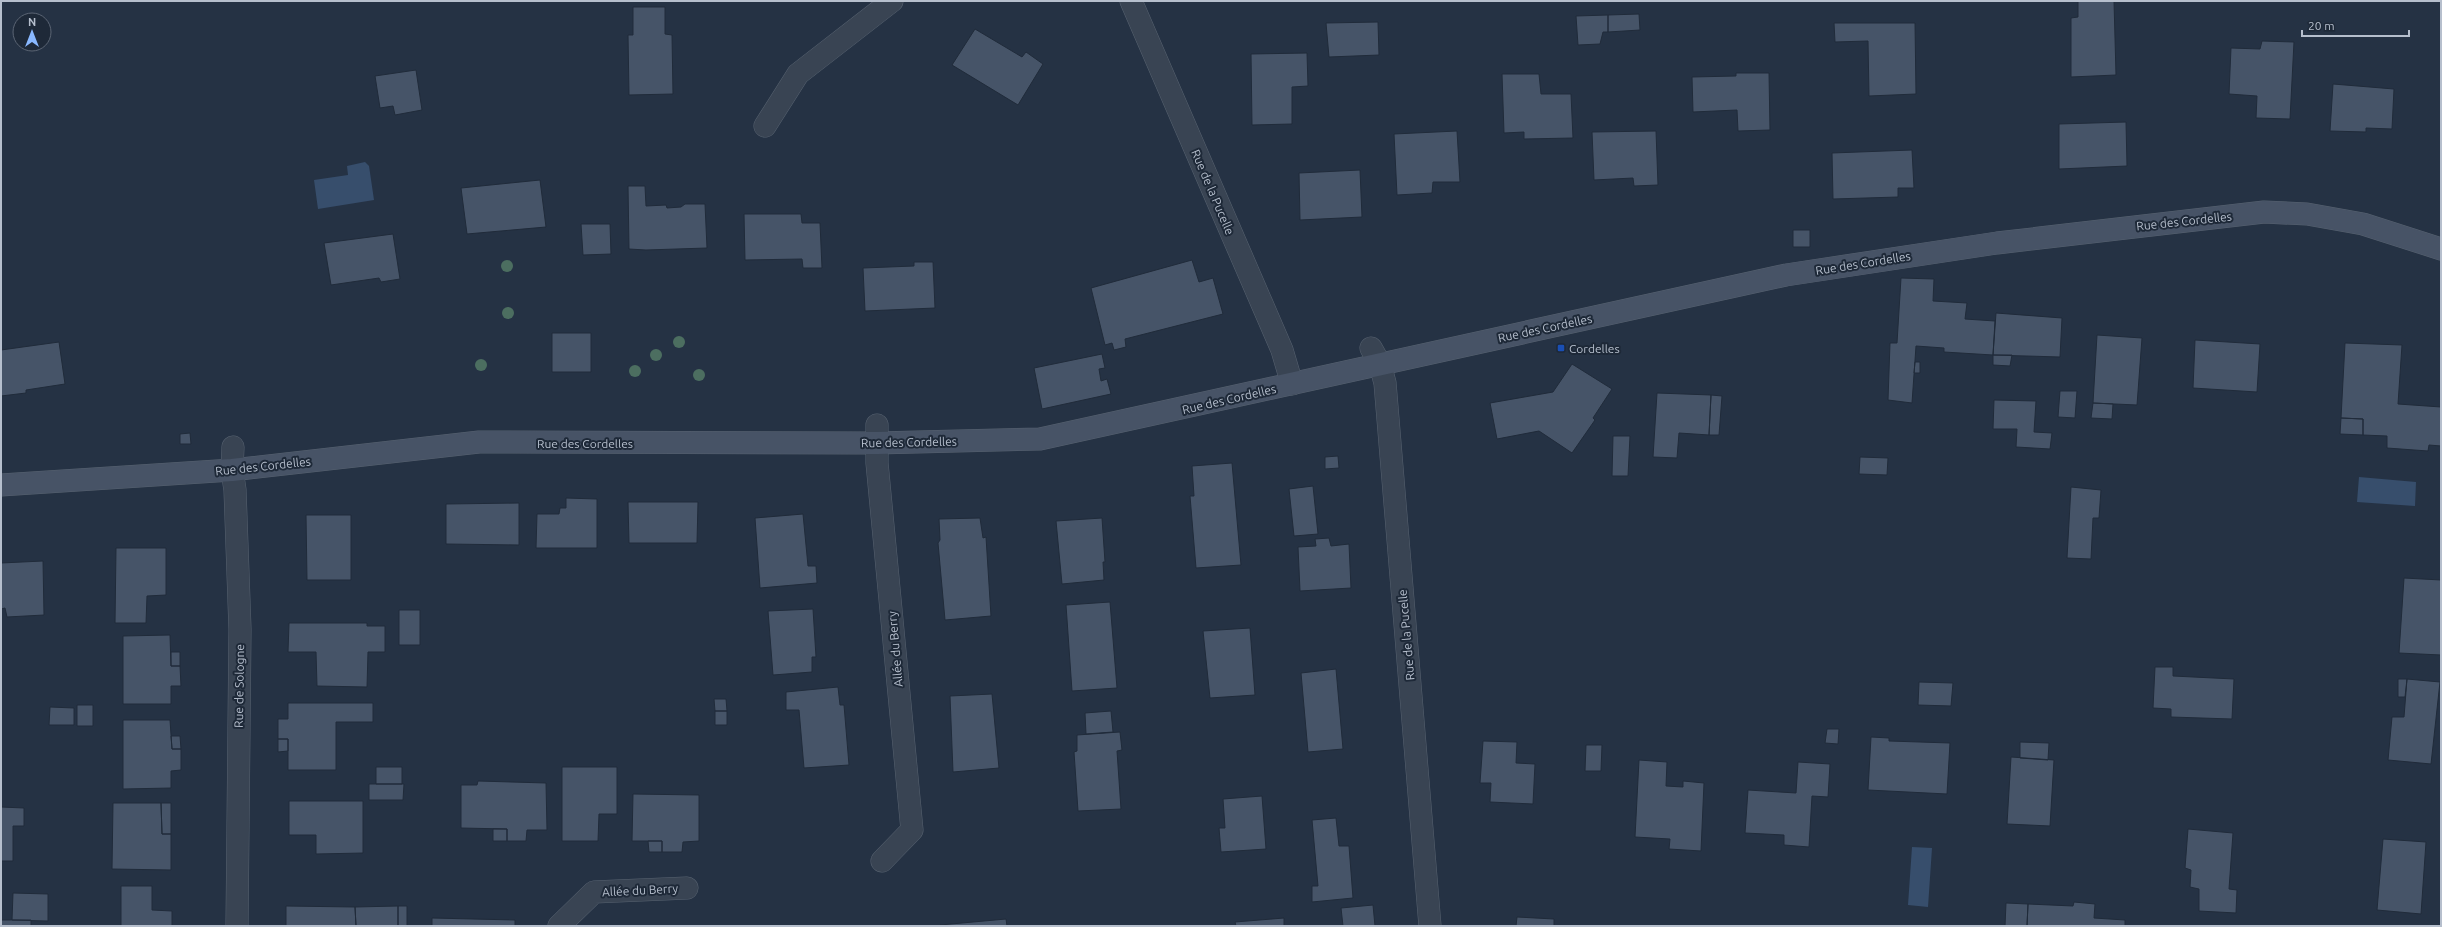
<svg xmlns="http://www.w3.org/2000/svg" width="2442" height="927" viewBox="0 0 2442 927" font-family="Ubuntu,sans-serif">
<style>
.water{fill:#374e6c}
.building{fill:#465468;stroke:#202b3a}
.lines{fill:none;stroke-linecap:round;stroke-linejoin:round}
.street-casing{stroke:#576270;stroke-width:23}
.secondary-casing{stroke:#576270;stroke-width:23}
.street{stroke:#394453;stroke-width:22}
.secondary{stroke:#475366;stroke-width:22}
.tree{fill:#4c6e60}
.transit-dot{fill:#1a4fb4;stroke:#1e2938;stroke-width:1.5}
.labels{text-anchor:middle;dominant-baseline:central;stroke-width:4;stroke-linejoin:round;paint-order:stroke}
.street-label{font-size:12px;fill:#b6bfcd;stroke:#1e2938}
.poi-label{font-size:12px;fill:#b6bfcd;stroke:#1e2938;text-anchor:start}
</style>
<rect width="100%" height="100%" fill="#253244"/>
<path class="water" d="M365 162 369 166 374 200 318 209 314 180 348 175 347 166Z
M2359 477 2416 482 2415 506 2357 502Z
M1912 847 1932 848 1928 907 1908 905Z"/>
<path class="building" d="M2078 1H2114L2116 75 2071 77V18L2078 17Z
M633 7H665V34L672 35 673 94 629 95 628 35H633Z
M1639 14 1640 30 1608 32V15Z
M1608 15V32H1603L1600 44 1578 45 1576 16Z
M1378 22 1379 55 1329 57 1326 23Z
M1834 23H1915L1916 94 1869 96 1868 41 1835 42Z
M975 29 1022 57 1026 52 1043 64 1018 105 952 65Z
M2262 41 2294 42 2290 119 2256 118 2257 96 2229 94 2231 48 2260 49Z
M1307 53 1308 86 1292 87V124L1252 125 1251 54Z
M416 70 422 110 395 115 393 106 380 108 375 76Z
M1736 73H1769L1770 130 1738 131 1737 110 1693 112 1692 77 1736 76Z
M1502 74H1539L1541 94H1571L1573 138 1524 139V132L1504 133Z
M2333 84 2394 89 2392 129 2366 128V132L2330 131Z
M2126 122 2127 166 2059 169V124Z
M1457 131 1460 182H1433L1432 193 1397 195 1394 134Z
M1656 131 1658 185 1634 186 1633 178 1594 180 1592 132Z
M1912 150 1914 188H1898V197L1833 199 1832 153Z
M1360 170 1362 217 1300 220 1299 173Z
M540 180 546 227 467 234 461 188Z
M628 186H645L646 206 666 205 667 208 681 207 685 204H705L707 248 646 250 629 249Z
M744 214H801L802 223H820L822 268H803L802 259 745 260Z
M581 224H610L611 254 583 255Z
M1793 230H1810V247H1793Z
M393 234 400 279 381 282 379 278 331 285 324 243Z
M1192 260 1199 282 1213 278 1223 314 1125 339 1126 347 1114 350 1112 343 1105 345 1091 288Z
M914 262H933L935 308 865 311 863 268 914 266Z
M1901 278 1934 279 1933 301 1967 303 1965 319 1995 321 1993 355 1944 352V348L1916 346 1912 403 1888 400 1890 343H1897Z
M1996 313 2062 318 2060 357 1993 355Z
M552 333H591V372H552Z
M2097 335 2142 338 2137 405 2093 403Z
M2195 340 2260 344 2257 392 2193 388Z
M59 342 65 384 26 390V393L1 396V350Z
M2345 343 2402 345 2398 404 2441 407V446L2429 445 2428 451 2387 448V436L2363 435V419L2341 418Z
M1102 354 1105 368 1099 369 1101 381 1107 379 1111 394 1042 409 1034 368Z
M1993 355H2012L2010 366 1993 365Z
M1915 362H1920V373H1914Z
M1572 364 1612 389 1593 418 1595 420 1572 453 1539 431 1497 439 1490 403 1553 392Z
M2060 391H2077L2075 418 2058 417Z
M1657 393 1711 395 1709 435 1679 433 1677 458 1653 457Z
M1711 395 1722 396 1719 435H1709Z
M1994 400 2036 401 2034 432 2052 433 2050 449 2016 447 2017 429H1993Z
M2093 403 2113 404 2112 419 2091 418Z
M2341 418 2363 419V435L2340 434Z
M190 433 191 444H180V434Z
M1613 436H1630L1628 476H1612Z
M1338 456 1339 468 1325 469V457Z
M1860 457 1888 458 1887 475 1859 474Z
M1232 463 1241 565 1196 568 1190 496H1194L1192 466Z
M1313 486 1318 534 1294 536 1289 489Z
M2071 487 2101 490 2099 518H2093L2091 559 2067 558Z
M566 498 597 499V548H536L537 514H559L560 508H566Z
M628 502H698L697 543H629Z
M519 503V545L446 544V504Z
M803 514 808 566H816L817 583 760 588 755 518Z
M306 515H351V580H307Z
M980 518 983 538 986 537 991 616 945 620 938 543 940 540 939 519Z
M1102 518 1105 562H1103L1104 580 1062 584 1056 521Z
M1329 538 1331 546 1349 544 1351 588 1300 591 1298 547 1316 546 1315 539Z
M116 548H166V595L147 596 146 623H115Z
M43 561 44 615 7 617 5 608 1 609V563Z
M2404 578 2441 580V655L2399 653Z
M1110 602 1117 688 1072 691 1066 605Z
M813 609 816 657H812V672L773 675 768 611Z
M399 610H420V645H399Z
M289 623H367V626H385V652H368L367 687 317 686 316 652H288Z
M1250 628 1255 695 1210 698 1203 631Z
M170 635 171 666H180L181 686H171V704H123V636Z
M171 652H180V666H171Z
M2155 667H2173V676L2234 679 2232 719 2171 717V709L2153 708Z
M1336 669 1343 749 1308 752 1301 673Z
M2398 679H2407L2405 697H2398Z
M2407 679 2440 682 2431 764 2388 760 2392 717H2404Z
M1919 682 1953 683 1951 706 1918 705Z
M838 687 840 705H844L849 765 804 768 799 710H786V692Z
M992 694 999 768 953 772 950 696Z
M714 699H726L727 711H715Z
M288 703H373V722H336V770H288V739H278V719H288Z
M77 705H93V726H77Z
M50 707 74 708V725H49Z
M715 711H727V725H715Z
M1111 711 1113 732 1086 734 1085 713Z
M123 720H170L172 749H181V770L171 771V788L123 789Z
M1827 729H1839L1838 744 1825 743Z
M1120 732 1122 750 1117 751 1121 809 1078 811 1074 752 1077 751V735Z
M171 736H180L181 749H172Z
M1871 737 1889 738V741L1950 743 1947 794 1868 790Z
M278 739H288V751L278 752Z
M1483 741 1517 742 1516 763 1535 764 1533 804 1490 802 1491 783H1480Z
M2020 742 2049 743 2048 760 2020 758Z
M1586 745H1602L1601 771H1585Z
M2011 757 2054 760 2050 826 2007 824Z
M1639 760 1667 762 1666 786 1683 787V781L1704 783 1701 851 1669 849 1670 839 1635 837Z
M1798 762 1830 764 1828 797 1812 796 1809 847 1784 845V835L1745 833 1748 790 1796 793Z
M376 767H402V784H376Z
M562 767H617V814H599L598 841H562Z
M478 781 546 783 547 830H527L526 841H507V829L461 828V785H477Z
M369 784H404L403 800H369Z
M633 794 699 795V841L683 842 682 852H662V841H632Z
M1262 796 1266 849 1221 852 1219 828H1225L1223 799Z
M289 801H363V853L316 854V835H289Z
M113 803H161L162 834H171V870L112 869Z
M161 803H171V834H162Z
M1 807 24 808V826H13V861H1Z
M1336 818 1339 846H1349L1353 898 1312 902V886H1318L1312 820Z
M493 829H507V841H493Z
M2188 829 2233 833 2229 889 2237 890 2236 913 2199 911V889L2190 887 2191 870 2185 868Z
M2383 839 2426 842 2421 914 2377 910Z
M648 841H662V852H649Z
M121 886H152V910L172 911V926H121Z
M13 893 48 894V921L12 920Z
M2074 902 2095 904 2094 918 2125 920V926H2027L2028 904 2073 906Z
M2006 903 2028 904 2027 926H2005Z
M1373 905 1375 926H1343L1341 908Z
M286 906 355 907 356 926H286Z
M398 906H407V926H398Z
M398 906V926H356L355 907Z
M1517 917 1554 919V926H1516Z
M432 918 515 920V926H432Z
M1284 918V926H1236L1235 922Z
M1006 919 1007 926H940V925Z
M1 920H31V926H1Z"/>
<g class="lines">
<g class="street-casing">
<path id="street" d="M1131 1 1282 350 1292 384
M765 126 798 74 892 1
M1371 348 1380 364 1385 383 1430 926
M877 425V463L912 830 882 861
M233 447 232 470 235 490 240 629 237 926
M559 926 594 892 687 888"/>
</g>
<g class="secondary-casing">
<path id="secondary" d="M1 485 232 470 479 442 877 443 1040 439 1786 275 1997 243 2264 212 2307 214 2363 224 2441 249"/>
</g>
<use href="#street" class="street"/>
<use href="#secondary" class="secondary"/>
</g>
<g class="tree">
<circle cx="507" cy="266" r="6"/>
<circle cx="508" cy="313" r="6"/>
<circle cx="679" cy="342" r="6"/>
<circle cx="656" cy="355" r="6"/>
<circle cx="481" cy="365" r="6"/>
<circle cx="635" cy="371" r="6"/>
<circle cx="699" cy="375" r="6"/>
</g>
<rect class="transit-dot" x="1557" y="344" width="8" height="8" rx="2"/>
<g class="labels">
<g class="street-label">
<text transform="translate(1213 192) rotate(67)">Rue de la Pucelle</text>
<text transform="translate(2184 221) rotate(-6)">Rue des Cordelles</text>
<text transform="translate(1863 263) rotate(-9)">Rue des Cordelles</text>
<text transform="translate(1545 328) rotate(-12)">Rue des Cordelles</text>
<text transform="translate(1229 399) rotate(-13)">Rue des Cordelles</text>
<text transform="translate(909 442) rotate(-1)">Rue des Cordelles</text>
<text x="585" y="443">Rue des Cordelles</text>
<text transform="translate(263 466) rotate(-6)">Rue des Cordelles</text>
<text transform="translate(1406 635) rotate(-95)">Rue de la Pucelle</text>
<text transform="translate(895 649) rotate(-95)">Allée du Berry</text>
<text transform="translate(239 686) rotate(-89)">Rue de Sologne</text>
<text transform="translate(640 890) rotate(-3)">Allée du Berry</text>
</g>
<g class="poi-label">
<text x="1569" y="348">Cordelles</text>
</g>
</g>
<rect width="2442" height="927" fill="none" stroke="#b6bfcd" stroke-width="4"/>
<g transform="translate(32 32)"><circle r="19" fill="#1e2938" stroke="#5b6574"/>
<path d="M0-3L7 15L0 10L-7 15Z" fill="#89b8ff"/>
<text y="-6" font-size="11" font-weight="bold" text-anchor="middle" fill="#b6bfcd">N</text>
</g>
<path d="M2302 30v6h107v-6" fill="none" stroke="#b6bfcd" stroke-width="2"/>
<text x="2308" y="30" font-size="12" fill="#b6bfcd" stroke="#1e2938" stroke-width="3" paint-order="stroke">20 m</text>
</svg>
